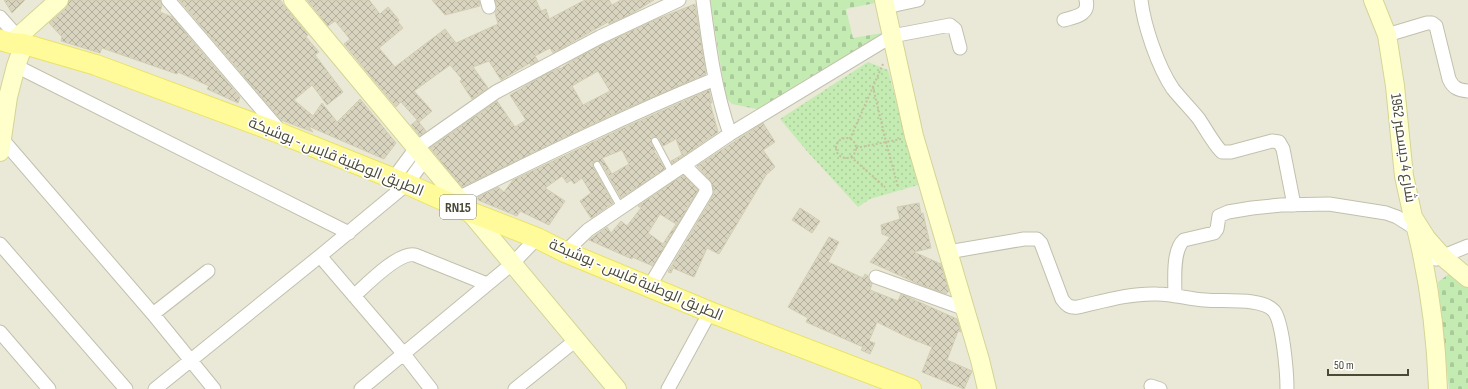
<svg xmlns="http://www.w3.org/2000/svg" width="1468" height="389" viewBox="0 0 1468 389" font-family="'Sofia Sans Condensed',Cairo,sans-serif">
<style>
.residential{fill:#eae9d8}
.grass{fill:url(#grass-dots)}
.cemetery{fill:url(#cemetery-stones)}
.building{fill:url(#building-cross-hatch);stroke:#d3ceb2;fill-rule:evenodd}
.lines{fill:none;stroke-linecap:round;stroke-linejoin:round}
.lane-casing{stroke:#c2c0ac;stroke-width:8}
.street-casing{stroke:#c2c0ac;stroke-width:15}
.secondary-casing{stroke:#d4d496;stroke-width:20}
.primary-casing{stroke:#eae364;stroke-width:22}
.path{stroke:#c4c09c;stroke-width:2;stroke-dasharray:2 2;stroke-linecap:butt}
.lane{stroke:#fff;stroke-width:6}
.street{stroke:#fff;stroke-width:13}
.secondary{stroke:#ffffcb;stroke-width:18}
.primary{stroke:#fffb9a;stroke-width:20}
.labels{text-anchor:middle;dominant-baseline:central;stroke-width:3.5;stroke-linejoin:round;paint-order:stroke}
.shield{fill:#fff;stroke:#807f73;stroke-width:1}
.shield-label{font-size:14px;font-weight:bold;fill:#4a4837}
.street-label{font-size:15px;fill:#4a4837;stroke:#fff}
</style>
<defs>
<pattern id="grass-dots" width="8" height="8" patternUnits="userSpaceOnUse"><rect width="8" height="8" fill="#c3ebb2"/><path d="M2 2h.1M6 6h.1" fill="none" stroke="#a9cb9a" stroke-width="1.8" stroke-linecap="round"/></pattern>
<pattern id="cemetery-stones" width="16" height="16" patternUnits="userSpaceOnUse"><rect width="16" height="16" fill="#c3ebb2"/><path d="M2 7V4a2 2 0 0 1 4 0v3zM10 15v-3a2 2 0 0 1 4 0v3z" fill="#a9cb9a"/></pattern>
<pattern id="building-cross-hatch" width="8" height="8" patternUnits="userSpaceOnUse"><rect width="8" height="8" fill="#d8d4bf"/><path d="M0 0l8 8M0 8l8-8" fill="none" stroke="#b1ae9c"/></pattern>
</defs>
<rect width="100%" height="100%" fill="#f6f5ea"/>
<path class="residential" d="M0 0H1468V389H0Z"/>
<path class="grass" d="M868 62 888 70 918 185 870 199 858 207 806 150 780 119Z"/>
<path class="cemetery" d="M710 0H875V3L846 9 853 38 882 33V36L767 111 732 104 726 98Z
M1453 271 1468 285V389H1449L1438 282Z"/>
<path class="building" d="M4 0H25L12 13Z
M69 0H160L162 5 160 12 172 17 240 97 238 103 207 89 209 86 178 72 177 74 102 48 100 53 61 41 62 37 49 23 66 8Z
M179 0H280L308 35 306 37 319 52 315 55 343 92 327 105 312 85 294 100 313 116 322 103 337 122 360 99 396 143 384 159 308 126 313 132 281 120Z
M307 0H369L380 14 388 7 399 20 398 22 403 28 379 48 395 67 445 29 456 43 498 24 495 13 497 9 495 0H536L541 11 546 9 549 19 585 0H609L612 5 621 0H654L631 14 609 24 608 22 553 53 550 48 535 56 538 61 531 65 530 63 501 80 489 61 473 67 488 88 472 99 460 81 462 79 450 65 414 91 432 111 419 122 401 102 396 107 344 44 350 39 335 21 328 26Z
M432 0H479L480 6 445 15Z
M695 4 706 74 614 114 462 187 430 148 497 101 515 127 526 120 510 95 546 74 560 68V69L575 59 605 43 657 19ZM598 71 610 91 583 105 572 86Z
M709 90 712 103H710L718 132 672 164 671 161 682 155 676 139 663 146 658 137H653L651 141 655 150 654 151 665 169 621 198 601 162 597 161 593 162V167L613 203 591 218 580 201 591 193 582 178 574 184 571 180 567 183 562 176 545 188 565 201 549 225 520 211 517 216 478 200V197L498 187 504 192 513 180 621 129ZM622 150 629 164 612 174 602 158Z
M417 120 426 131 420 136 411 125Z
M763 123 775 142 763 150 775 167 766 175 719 254 707 248 694 277 673 268 671 273 668 272 713 196 714 191 711 181 697 166Z
M683 175 698 190 653 266 632 257V259L589 240 607 227 611 233 621 221 627 226 641 208 638 206ZM660 214 676 224 663 244 648 233Z
M919 203 921 214 923 213 931 248 914 252 941 264 949 291 946 294 921 285 870 262 890 237 882 234 881 225 900 219 897 207Z
M800 208 820 221 812 233 792 220Z
M829 237 839 242 828 262 863 278 865 274 868 276V279L872 284 870 290 898 301 901 294 957 319 961 332 958 331 947 360 972 371 964 389 922 372 932 347 907 337 877 322 869 341 875 343 870 354 861 350 863 347 806 322 808 318 788 307Z"/>
<g class="lines">
<g class="lane-casing">
<path id="lane" d="M655 141 672 173
M597 165 621 208"/>
</g>
<g class="street-casing">
<path id="street" d="M168 0 281 132
M487 0 489 7
M703 0C709 46 715 91 730 134
M1141 0C1144 26 1158 67 1173 89 1181 99 1191 109 1199 119 1205 128 1215 146 1222 152H1231L1272 141 1279 142 1283 149 1294 205
M895 5 918 0
M0 17 17 36
M1064 20C1075 17 1090 15 1086 0
M1387 35 1427 23H1432L1436 26 1449 79C1453 88 1458 90 1468 91
M16 66 349 233
M2 139 153 314 214 389
M393 179 416 148 496 92 600 37 679 0
M458 198C543 156 627 115 715 79
M0 244 126 389
M565 252 588 230 730 134 892 36 950 25 955 29 960 48
M948 252 1024 239H1037L1041 243 1062 299C1067 306 1070 308 1078 307 1104 301 1130 293 1157 294 1173 294 1189 299 1205 300 1222 302 1262 297 1274 311 1283 323 1287 373 1287 389
M320 256 403 353 431 389
M1436 259 1468 246
M876 277 965 309
M649 287 706 192 705 186 684 165
M354 296C366 285 399 251 415 255L487 284
M1175 296C1175 282 1172 250 1184 240L1214 233 1217 229 1219 216 1228 212 1252 208 1281 205 1329 204 1386 213 1397 217 1416 229
M153 314 208 271
M0 332 49 389
M1151 386 1160 389
M155 389 320 256 407 184 425 159
M361 389 513 263 537 238
M515 389 576 340
M668 389 710 312"/>
</g>
<g class="secondary-casing">
<path id="secondary" d="M293 0 617 389
M884 0 914 136 980 360 987 389
M1373 0 1387 35 1395 86 1404 176 1413 217 1427 239 1443 257 1468 278
M11 43 59 0
M0 152 8 97 16 66 24 44
M1416 228C1429 280 1436 335 1438 389"/>
</g>
<g class="primary-casing">
<path id="primary" d="M0 40 11 43 24 44 96 65 282 134 407 184 470 212 537 238 565 252 710 312 911 389"/>
</g>
<path class="path" d="M873 87 886 142 898 187
M836 148a10 10 0 1 1 20 0a10 10 0 1 1-20 0Z
M850 139 883 64
M856 148 901 139
M851 157 885 187"/>
<use href="#lane" class="lane"/>
<use href="#street" class="street"/>
<use href="#secondary" class="secondary"/>
<use href="#primary" class="primary"/>
</g>
<g class="labels">
<rect class="shield" x="440" y="195" width="36" height="24" rx="3"/>
<g class="shield-label">
<text x="458" y="207">RN15</text>
</g>
<g class="street-label">
<text transform="translate(1403 148) rotate(82)">شارع 4 ديسمبر 1952</text>
<text transform="translate(336 157) rotate(22)">الطريق الوطنية قابس - بوشبكة</text>
<text transform="translate(636 280) rotate(23)">الطريق الوطنية قابس - بوشبكة</text>
</g>
</g>
<path d="M1328 369v6h80v-6" fill="none" stroke="#4a4837" stroke-width="2"/>
<text x="1334" y="369" font-size="12" fill="#4a4837" stroke="#ffffff" stroke-width="3" paint-order="stroke">50 m</text>
</svg>
